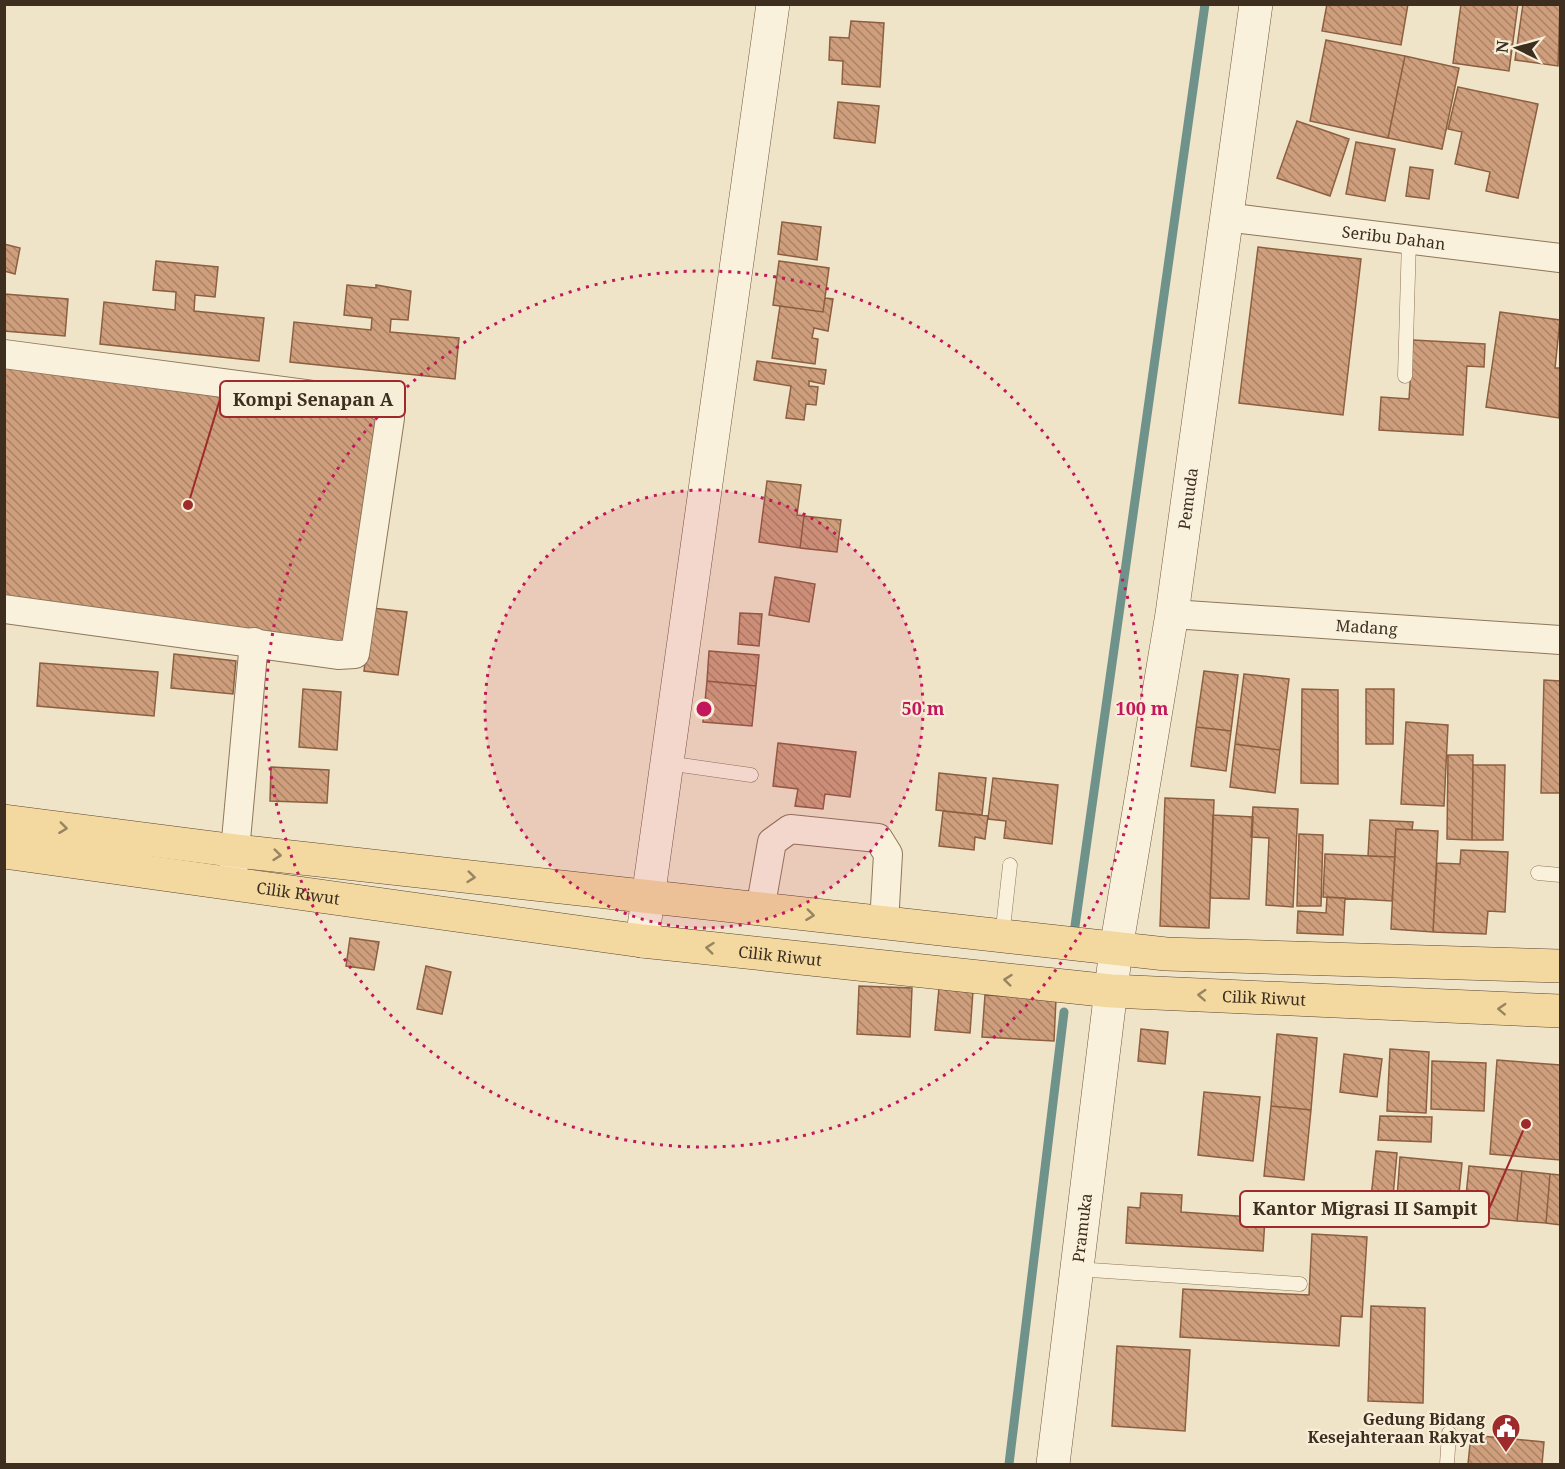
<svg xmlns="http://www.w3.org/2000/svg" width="1565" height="1469" viewBox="0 0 1565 1469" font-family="'Noto Serif',serif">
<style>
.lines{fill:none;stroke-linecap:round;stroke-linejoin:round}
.stream{stroke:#6f938a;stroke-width:9}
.building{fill:url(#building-back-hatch);stroke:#8d5f41;stroke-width:1.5}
.lane-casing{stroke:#8d765c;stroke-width:15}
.street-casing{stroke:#8d765c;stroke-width:30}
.secondary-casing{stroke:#6f573f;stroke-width:34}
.primary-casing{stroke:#5b4430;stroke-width:34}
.lane{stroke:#faf1dc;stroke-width:14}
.street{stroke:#faf1dc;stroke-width:28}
.secondary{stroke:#faf1dc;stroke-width:33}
.primary{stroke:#f3d9a0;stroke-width:33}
.oneway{stroke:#988460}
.ring{fill:none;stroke:#c2185b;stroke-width:3;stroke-dasharray:3 6}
.labels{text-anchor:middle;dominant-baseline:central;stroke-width:4.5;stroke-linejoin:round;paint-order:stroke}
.street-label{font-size:16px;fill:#3d2e20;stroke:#f7eed8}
.poi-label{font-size:16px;font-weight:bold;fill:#3d2e20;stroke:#f7eed8;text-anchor:end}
.centre{fill:#c2185b;stroke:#f7eed8;stroke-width:3}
.ring-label{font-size:18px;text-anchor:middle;font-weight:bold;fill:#c2185b;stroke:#f7eed8;stroke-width:4.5;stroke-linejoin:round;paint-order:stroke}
.leader{fill:none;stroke:#9e2a2b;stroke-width:2}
.callout-dot{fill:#9e2a2b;stroke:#f7eed8;stroke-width:2}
.callout{fill:#f7eed8;stroke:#9e2a2b;stroke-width:2}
.callout-label{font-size:18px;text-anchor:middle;font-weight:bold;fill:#3d2e20}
</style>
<defs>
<pattern id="building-back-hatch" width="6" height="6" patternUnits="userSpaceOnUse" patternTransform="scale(1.5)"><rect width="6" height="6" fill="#cf9f7d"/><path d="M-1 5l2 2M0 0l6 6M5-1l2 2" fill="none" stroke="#a98266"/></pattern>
</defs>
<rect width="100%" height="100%" fill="#f0e4c8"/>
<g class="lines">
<path class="stream" d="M1075 926 1205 4
M1009 1464 1064 1012"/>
</g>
<path class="building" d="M1327 4H1408L1401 45 1322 31Z
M1461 4H1518L1509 71 1453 63Z
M1523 4H1560L1558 66 1515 60Z
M851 21 884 23 880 87 842 84 843 61 829 60 830 37 849 38Z
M1326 40 1405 56 1388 138 1310 121Z
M1405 56 1459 68 1442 149 1388 138Z
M1458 87 1538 104 1518 198 1486 191 1490 172 1455 164 1462 132 1448 129Z
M838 102 879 106 875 143 834 138Z
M1297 121 1349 139 1330 196 1277 178Z
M1356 142 1395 149 1385 201 1346 194Z
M1410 167 1433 170 1429 199 1406 196Z
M782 222 821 227 817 260 778 254Z
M4 244 20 248 15 274 4 271Z
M1258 247 1361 259 1343 415 1239 403Z
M156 261 218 267 215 297 195 295 194 311 264 318 259 361 100 344 104 302 175 310 176 292 153 290Z
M779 261 829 268 823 312 773 305Z
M347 285 376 288V285L411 291 408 320 391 319 390 332 459 338 455 379 290 362 294 322 371 330 372 318 344 315Z
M4 294 68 299 65 336 4 331Z
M825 298 833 299 828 331 814 328 812 338 818 339 815 364 772 358 780 306 823 312Z
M1500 312 1560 320 1555 368H1560L1559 418 1486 407Z
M1413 340 1485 344 1484 367 1467 366 1463 435 1379 430 1381 397 1409 399Z
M4 360 383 411 352 644 4 598Z
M757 361 826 370 824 384 809 381V386L818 387 816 405 806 404 804 420 786 418 791 386 754 380Z
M767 481 801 485 797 515 804 516 800 548 759 542Z
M804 516 841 520 837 552 800 548Z
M775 577 815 584 809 622 769 615Z
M372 608 407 612 398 675 364 671Z
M740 613 762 614 759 646 738 644Z
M709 651 759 655 756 686 707 681Z
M174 654 236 661 233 694 171 688Z
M40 663 158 672 154 716 37 706Z
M1204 671 1238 675 1231 731 1196 727Z
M1244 674 1289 679 1280 750 1235 744Z
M1544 680 1560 681V793H1541Z
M707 681 756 686 752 726 703 722Z
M303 689 341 692 337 750 299 747Z
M1302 689 1338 690V784L1301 783Z
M1366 689H1394L1393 744H1366Z
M1406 722 1448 725 1444 806 1401 804Z
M1196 727 1231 731 1226 771 1191 766Z
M778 743 856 752 850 797 825 794 823 809 795 806 798 789 773 786Z
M1235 744 1280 750 1275 793 1230 787Z
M1448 755H1473L1472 840 1447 839Z
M1473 765H1505L1503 840H1472Z
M271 767 329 770 327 803 270 801Z
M939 773 986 778 982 815 936 810Z
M993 778 1058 785 1052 844 1004 838 1006 821 988 819Z
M1165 798 1214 800 1209 928 1160 926Z
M1253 807 1298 809 1293 907 1266 905 1269 838 1251 837Z
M943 811 988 816 985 839 975 837 974 850 939 846Z
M1213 815 1253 817 1249 899 1210 898Z
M1370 820 1413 822 1412 830 1396 829 1395 857 1368 856Z
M1396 829 1438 831 1433 932 1391 929Z
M1299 834 1323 835 1321 906H1297Z
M1461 850 1508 852 1505 912 1488 911 1486 934 1433 932 1437 863 1460 864Z
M1325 854 1395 857 1392 901 1323 897Z
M1327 897 1345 898 1343 935 1297 933 1298 911 1326 913Z
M350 938 379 942 374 970 346 966Z
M426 966 451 972 442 1014 417 1009Z
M859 986 912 988 910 1037 857 1034Z
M939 988 973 991 970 1033 935 1030Z
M985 995 1056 999 1054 1041 982 1037Z
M1141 1029 1168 1032 1165 1064 1138 1061Z
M1277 1034 1317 1038 1311 1110 1271 1106Z
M1390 1049 1429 1052 1426 1113 1387 1111Z
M1344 1054 1382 1059 1377 1097 1340 1092Z
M1497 1060 1560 1065V1160L1490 1154Z
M1432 1061 1486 1063 1484 1111 1431 1109Z
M1204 1092 1260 1097 1253 1161 1198 1155Z
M1271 1106 1311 1110 1304 1180 1264 1176Z
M1380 1116 1432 1117 1431 1142 1378 1140Z
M1376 1151 1397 1153 1391 1218 1369 1216Z
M1400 1157 1462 1163 1458 1203 1397 1198Z
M1469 1166 1522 1171 1517 1221 1464 1216Z
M1522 1171 1550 1174 1546 1223 1517 1221Z
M1550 1174 1560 1175V1225L1546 1223Z
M1141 1193 1182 1195 1181 1212 1265 1218 1263 1251 1126 1243 1128 1207 1140 1208Z
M1312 1234 1367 1237 1362 1317 1341 1316 1339 1346 1180 1337 1183 1289 1309 1295Z
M1371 1306 1425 1308 1423 1403 1368 1401Z
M1117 1346 1190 1350 1185 1431 1112 1426Z
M1471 1435 1544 1442 1542 1464H1468Z"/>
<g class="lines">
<g class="lane-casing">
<path id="lane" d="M1405 376 1409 240
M667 763 751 775
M1538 873 1560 875
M1002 937 1010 865
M1076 1269 1300 1284
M1447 1464 1449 1433"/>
</g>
<g class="street-casing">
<g id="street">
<path id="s1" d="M1225 217 1560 258"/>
<path d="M4 354 374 403 389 411 390 418 355 654 338 655 4 609"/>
<path id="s2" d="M1172 614 1560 640"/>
<path d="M233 873 254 642"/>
<path d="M760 910 772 842 790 829 878 838 888 854 884 924"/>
</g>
</g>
<g class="secondary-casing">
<g id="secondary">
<path d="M642 941 773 4"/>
<path id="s3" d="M1053 1464 1116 949 1172 614 1256 4"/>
</g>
</g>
<g class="primary-casing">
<g id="primary">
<path d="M4 821 237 851 1166 954 1560 966"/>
<path id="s4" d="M4 852 642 941 1111 991 1560 1011"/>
</g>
</g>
<use href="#lane" class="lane"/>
<use href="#street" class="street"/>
<use href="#secondary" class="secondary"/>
<use href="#primary" class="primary"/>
</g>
<defs><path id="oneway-chevron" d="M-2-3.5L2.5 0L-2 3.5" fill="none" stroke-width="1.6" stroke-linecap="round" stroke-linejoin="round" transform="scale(1.5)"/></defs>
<g class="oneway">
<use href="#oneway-chevron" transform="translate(63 828) rotate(7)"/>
<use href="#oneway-chevron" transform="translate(277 855) rotate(6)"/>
<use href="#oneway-chevron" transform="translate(471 877) rotate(6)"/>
<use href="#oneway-chevron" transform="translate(810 915) rotate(7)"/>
<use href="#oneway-chevron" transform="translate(710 948) rotate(-174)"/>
<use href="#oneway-chevron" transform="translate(1008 980) rotate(-174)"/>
<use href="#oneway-chevron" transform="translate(1202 995) rotate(-177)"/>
<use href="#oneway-chevron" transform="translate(1502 1009) rotate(-177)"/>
</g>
<circle cx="704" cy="709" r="219" fill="#c2185b" fill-opacity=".12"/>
<g class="ring">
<circle cx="704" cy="709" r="219"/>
<circle cx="704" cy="709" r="438"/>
</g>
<defs>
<g id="civic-pin" transform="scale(1.5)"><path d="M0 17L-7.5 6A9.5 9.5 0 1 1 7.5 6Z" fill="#9e2a2b" stroke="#f7eed8"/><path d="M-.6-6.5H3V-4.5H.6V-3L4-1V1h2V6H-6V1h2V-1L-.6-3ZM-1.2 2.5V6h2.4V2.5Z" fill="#fff"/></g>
</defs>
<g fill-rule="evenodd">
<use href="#civic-pin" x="1506" y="1428"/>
</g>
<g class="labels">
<g class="street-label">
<text stroke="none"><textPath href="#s1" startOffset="170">Seribu Dahan</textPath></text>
<text stroke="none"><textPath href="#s3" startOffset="975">Pemuda</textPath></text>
<text stroke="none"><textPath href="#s2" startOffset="195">Madang</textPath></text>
<text stroke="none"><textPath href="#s4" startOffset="297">Cilik Riwut</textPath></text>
<text stroke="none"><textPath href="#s4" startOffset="783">Cilik Riwut</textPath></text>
<text stroke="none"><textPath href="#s4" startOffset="1269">Cilik Riwut</textPath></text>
<text stroke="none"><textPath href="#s3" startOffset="238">Pramuka</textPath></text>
</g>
<g class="poi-label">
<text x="1485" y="1419">Gedung Bidang<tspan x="1485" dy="18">Kesejahteraan Rakyat</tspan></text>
</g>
</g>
<circle cx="704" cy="709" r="9" class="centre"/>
<g class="ring-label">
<text x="923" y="715">50 m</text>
<text x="1142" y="715">100 m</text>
</g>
<path class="leader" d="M188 505L220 399M1526 1124L1489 1209"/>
<g class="callout-dot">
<circle cx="188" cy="505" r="6"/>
<circle cx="1526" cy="1124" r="6"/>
</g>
<g class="callout">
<rect x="220" y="381" width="185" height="36" rx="6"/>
<rect x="1240" y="1191" width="249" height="36" rx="6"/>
</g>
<g class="callout-label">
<text x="313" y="406">Kompi Senapan A</text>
<text x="1365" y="1215">Kantor Migrasi II Sampit</text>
</g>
<rect width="1565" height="1469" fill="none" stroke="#3d2e20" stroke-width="12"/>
<g transform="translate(1517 48) rotate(275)" stroke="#f7eed8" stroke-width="4.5" paint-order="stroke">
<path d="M0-4.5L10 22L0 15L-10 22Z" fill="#3d2e20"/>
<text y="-9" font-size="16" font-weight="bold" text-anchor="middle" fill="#3d2e20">N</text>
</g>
</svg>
